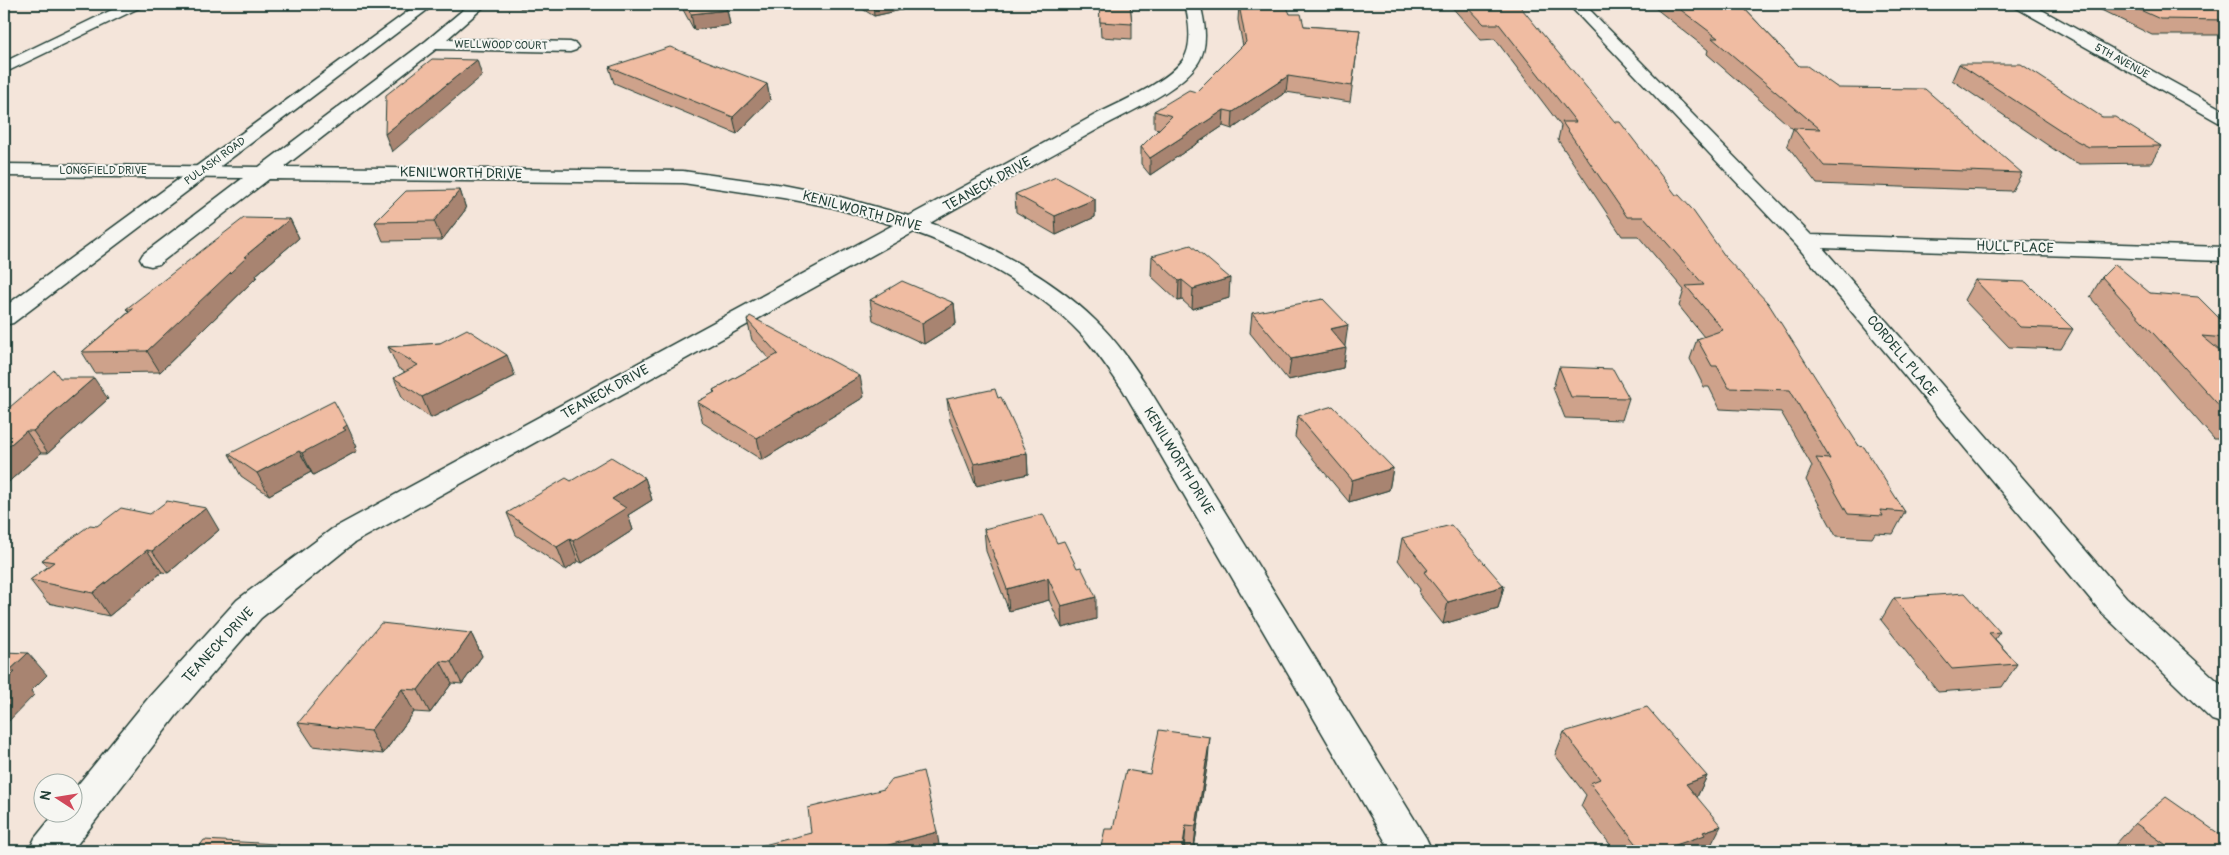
<svg xmlns="http://www.w3.org/2000/svg" width="2229" height="855" viewBox="0 0 2229 855" font-family="Pangolin,sans-serif">
<style>
.lines{fill:none;stroke-linecap:round;stroke-linejoin:round}
.street-casing{stroke:#1f3d34;stroke-width:3}
.secondary-casing{stroke:#1f3d34;stroke-width:3}
.street{fill:#f6f6f2;fill-rule:evenodd}
.secondary{fill:#f6f6f2;fill-rule:evenodd}
.wall{fill:#cea28b;stroke:#1f3d34}
.shaded-wall{fill:#a88471;stroke:#1f3d34}
.building{fill:#f0bca2;stroke:#1f3d34}
.labels{text-anchor:middle;dominant-baseline:central;stroke-width:4;stroke-linejoin:round;paint-order:stroke}
.far-street-label{font-size:11px;fill:#1f3d34;stroke:#f6f6f2}
.street-label{font-size:14px;fill:#1f3d34;stroke:#f6f6f2}
</style>
<rect width="100%" height="100%" fill="#f4e5da"/>
<filter id="ink" filterUnits="userSpaceOnUse"><feTurbulence type="fractalNoise" baseFrequency=".02" numOctaves="2"/><feDisplacementMap in="SourceGraphic" scale="10" xChannelSelector="R" yChannelSelector="G"/><feConvolveMatrix kernelMatrix="1 2 1 2 8 2 1 2 1" color-interpolation-filters="sRGB"/></filter>
<g filter="url(#ink)">
<g class="lines">
<g class="street-casing">
<path id="street" d="M124 4H144L141 7 4 73V62Z
M470 4H487L447 39 570 42 576 44 578 47 576 50 570 52 436 49 284 167 683 171 783 185 833 195 909 216C971 183 1032 150 1093 116 1120 102 1165 84 1183 60 1193 46 1189 20 1185 4H1200C1205 22 1209 46 1198 63 1179 91 1129 112 1100 128 1043 160 986 191 930 223 985 241 1053 279 1095 320 1116 340 1133 365 1149 389L1426 838 1432 851H1391L1123 390C1109 370 1096 350 1079 332 1040 291 967 250 914 232L354 543 261 618 176 716 72 851H29L35 838 56 812H72V792L150 696 237 600 332 529 893 225 831 207 783 198 683 183 269 179 159 264 151 266 143 264 140 259 143 254 243 178 4 176V164L259 167 426 41Z
M1568 4H1584L1811 235 2225 247V261L1823 248 2126 597 2225 688V724L2212 720 2102 613 1797 246Z"/>
</g>
<g class="secondary-casing">
<path id="secondary" d="M418 4H435L13 323 4 325V307Z
M2012 4H2031L2225 111V123L2218 122 2015 7Z"/>
</g>
<use href="#street" class="street"/>
<use href="#secondary" class="secondary"/>
</g>
<path class="wall" d="M519 4H607L602 8H520Z
M680 4H723L727 10 730 25 694 30Z
M854 4H928L874 16Z
M1099 4H1130L1132 24V39L1101 37Z
M1240 4H1273V6L1290 14 1304 26 1360 30 1350 102 1286 92 1232 129 1223 126 1150 175 1141 164V147L1159 129 1154 128V111L1196 92 1243 46 1238 20 1239 5H1240Z
M1449 4H1511L1859 446 1905 512 1893 534 1875 533 1872 538 1836 536 1806 480 1812 466 1781 412 1720 409 1709 387H1704L1690 359 1697 339 1704 337 1679 306 1684 290 1638 236H1622L1558 140 1561 126 1495 39 1481 40Z
M1650 4H1740L1799 66 1838 88 2022 173 2012 191 1817 184 1787 145 1793 129 1707 54 1708 50Z
M2089 4H2225V35H2152Z
M1959 64 2102 117 2161 146 2151 163 2080 164 2068 159 1952 80Z
M609 67 767 84 770 100 737 134 614 83Z
M460 190 466 209 442 240 383 241 375 222Z
M1015 194 1095 199V217L1056 235 1016 212Z
M290 219 299 238 256 275 257 277 160 372 95 373 82 352 129 312 126 309Z
M1152 256 1229 298 1192 309 1182 300 1178 301 1151 276Z
M2102 277 2150 293 2225 324V439H2214L2090 297Z
M1975 280 2073 329 2061 349 2009 347 1964 300Z
M870 300 954 303 956 324 924 344 873 320Z
M1252 313 1345 346 1343 368 1288 380 1250 333Z
M747 320 864 397 762 460 703 423 697 402 714 393 713 390 769 359 752 340Z
M440 343 515 376 431 418 403 399 394 378 405 372 398 368 388 347Z
M1559 367 1629 398 1622 420 1565 418 1553 388Z
M60 378 108 399 48 453H41L4 486V412Z
M947 399 1027 453 1028 474 976 486 950 421Z
M1298 416 1393 468 1389 490 1349 502 1295 437Z
M357 447 355 448 357 451 313 475 311 472 269 495 241 476 229 454Z
M645 478 652 500 628 515 633 530 582 563 578 561 566 570 516 535 507 513 571 481Z
M97 526 219 530 168 573 162 572 109 616 48 603 30 580 48 567 42 560Z
M984 529 1057 543 1096 619 1062 628 1049 600 1009 611 986 551Z
M1402 538 1504 586 1498 608 1443 624 1419 594 1420 589 1398 560Z
M1894 598 2000 632 1995 639 2017 664 2002 687 1938 692 1881 620Z
M471 633 482 656 462 684 452 683 430 713 414 712 383 754 313 746 298 723Z
M1564 732 1707 776 1697 797 1709 849 1702 851H1615L1581 806 1586 795 1555 755Z
M1208 760 1194 848 1185 847 1113 829 1150 774Z
M2135 823 2225 851H2123L2115 845Z"/>
<path class="shaded-wall" d="M601 4H607L602 8Z
M873 4H928L874 16Z
M727 10 730 25 694 30 691 14Z
M477 60 482 76 392 152 385 134Z
M1288 76 1286 92 1232 129 1233 112Z
M767 84 770 100 737 134 733 117Z
M1224 110 1223 126 1150 175V158Z
M460 190 466 209 442 240 434 221Z
M1095 199V217L1056 235 1055 216Z
M290 219 299 238 256 275 257 277 160 372 147 351 244 257Z
M1230 278 1229 298 1192 309 1193 289Z
M1182 280V300L1178 301 1179 281Z
M954 303 956 324 924 344 922 323Z
M1348 325 1345 346 1327 350 1330 329Z
M1346 348 1343 368 1288 380 1291 359Z
M507 355 515 376 431 418 422 397Z
M860 376 864 397 762 460 757 438Z
M94 378 108 399 48 453 33 431Z
M347 425 357 447 355 448 357 451 313 475 302 453Z
M26 431 41 453 4 486V450Z
M299 451 311 472 269 495 257 473Z
M1027 453 1028 474 976 486 974 464Z
M1393 468 1389 490 1349 502 1352 480Z
M645 478 652 500 628 515 633 530 582 563 573 541 612 499Z
M206 508 219 530 168 573 152 551Z
M570 539 578 561 566 570 557 547Z
M147 550 162 572 109 616 93 593Z
M1048 578 1049 600 1009 611 1007 589Z
M1504 586 1498 608 1443 624 1448 602Z
M1096 597V619L1062 628 1061 606Z
M471 633 482 656 462 684 451 662Z
M28 653 47 675 31 691 34 695 4 726V683L8 672Z
M440 661 452 683 430 713 418 690Z
M402 689 414 712 383 754 370 731Z
M1210 737 1208 760 1194 848 1196 826Z
M1707 776 1696 799 1686 784Z
M1186 825 1184 851H1182Z
M1721 826 1709 849 1702 851H1658L1703 832Z
M937 832 940 851H881V847Z
M277 844 282 851H272Z"/>
<path class="building" d="M685 4H723L727 10 691 14Z
M1099 4H1130L1132 24 1100 22Z
M1244 4H1273V6L1287 7 1290 14H1301L1304 26 1360 30 1352 86 1288 76 1233 112 1224 110 1150 158 1141 147 1172 116 1154 111 1189 90 1196 92 1246 42 1239 5H1244Z
M1465 4H1511L1512 6 1515 4H1518L1615 122H1620L1676 195H1679L1691 208 1727 259 1768 303 1859 446 1864 447 1905 512 1880 510 1883 516 1848 514 1816 458 1830 459 1790 390 1729 388 1717 366H1712L1697 339 1723 330 1686 286 1704 285 1644 217H1627L1562 122H1576L1499 24H1484Z
M1673 4H1740L1799 66H1807L1838 88 1925 89 2022 173 1824 166 1793 128 1820 129 1712 38H1718Z
M2127 4H2225V20L2160 19Z
M670 47 767 84 733 117 609 67Z
M432 59 477 60 385 134 386 95Z
M1959 64H2021L2102 117H2115L2161 146 2089 147 2077 141Z
M1056 177 1095 199 1055 216 1015 194Z
M460 190 434 221 375 222 406 191Z
M244 218 290 219 244 257H247L147 351 82 352 133 309H126Z
M1191 245 1230 278 1193 289 1182 280 1179 281 1152 256Z
M2115 264 2150 293 2198 297 2225 324V338L2202 336 2225 355V412L2102 277Z
M1975 280 2026 282 2073 329 2020 327Z
M902 281 954 303 922 323 870 300Z
M1323 299 1348 325 1330 329 1346 348 1291 359 1252 313Z
M750 316 860 376 757 438 697 402 715 392 713 390 778 354 747 320Z
M467 329 507 355 422 397 394 378 418 365 388 347 440 343Z
M1559 367 1613 369 1629 398 1571 397Z
M54 370 60 378H94L33 431H26L4 450V412Z
M995 389 998 398 1001 397 1027 453 974 464 947 399Z
M334 401 347 425 343 428 346 430 302 453 299 451 257 473 229 454Z
M1333 406 1393 468 1352 480 1298 416Z
M611 457 645 478 612 499 626 508 573 541 570 539 557 547 507 513 566 478 571 481Z
M167 501 206 508 152 551 147 550 93 593 30 580 54 562 42 560 90 525 97 526 121 508 150 514Z
M1043 514 1057 543 1064 541 1077 568 1081 567 1096 597 1061 606 1048 578 1007 589 984 529Z
M1451 525 1504 586 1448 602 1424 572 1428 570 1402 538Z
M1965 593 2000 632 1989 633 2017 664 1952 669 1894 598Z
M381 623 471 633 451 662 440 661 418 690 402 689 370 731 298 723Z
M4 652 28 653 8 672H15L4 683Z
M1647 707 1707 776 1686 784 1721 826 1703 832 1705 835 1658 851H1642L1590 783 1600 779 1564 732Z
M1159 730 1210 737 1196 826 1186 825 1182 851H1100L1105 829H1113L1126 770 1150 774Z
M923 771 937 832 881 847V851H757L756 847 811 833 808 808 884 789 892 779Z
M2166 797 2225 838V851H2164L2169 847 2135 823Z
M204 840 277 844 272 851H196Z"/>
</g>
<g class="labels">
<g class="far-street-label">
<text transform="translate(501 45) rotate(1)">WELLWOOD COURT</text>
<text transform="translate(2122 61) rotate(29)">5TH AVENUE</text>
<text transform="translate(215 161) rotate(-36)">PULASKI ROAD</text>
<text x="103" y="170">LONGFIELD DRIVE</text>
</g>
<g class="street-label">
<text transform="translate(461 173) rotate(1)">KENILWORTH DRIVE</text>
<text transform="translate(987 184) rotate(-29)">TEANECK DRIVE</text>
<text transform="translate(862 211) rotate(15)">KENILWORTH DRIVE</text>
<text transform="translate(2015 247) rotate(2)">HULL PLACE</text>
<text transform="translate(1902 356) rotate(50)">CORDELL PLACE</text>
<text transform="translate(605 392) rotate(-29)">TEANECK DRIVE</text>
<text transform="translate(1179 461) rotate(59)">KENILWORTH DRIVE</text>
<text transform="translate(218 645) rotate(-47)">TEANECK DRIVE</text>
</g>
</g>
<rect width="2229" height="855" fill="none" stroke="#f6f6f2" stroke-width="20"/>
<rect x="10" y="10" width="2209" height="835" fill="none" stroke="#1f3d34" stroke-width="2" filter="url(#ink)"/>
<g transform="translate(58 798) rotate(282)"><circle r="24" fill="#f6f6f2" stroke="#a0aca6"/>
<path d="M0-4L9 19L0 12L-9 19Z" fill="#d1495b"/>
<text y="-8" font-size="14" font-weight="bold" text-anchor="middle" fill="#1f3d34">N</text>
</g>
</svg>
